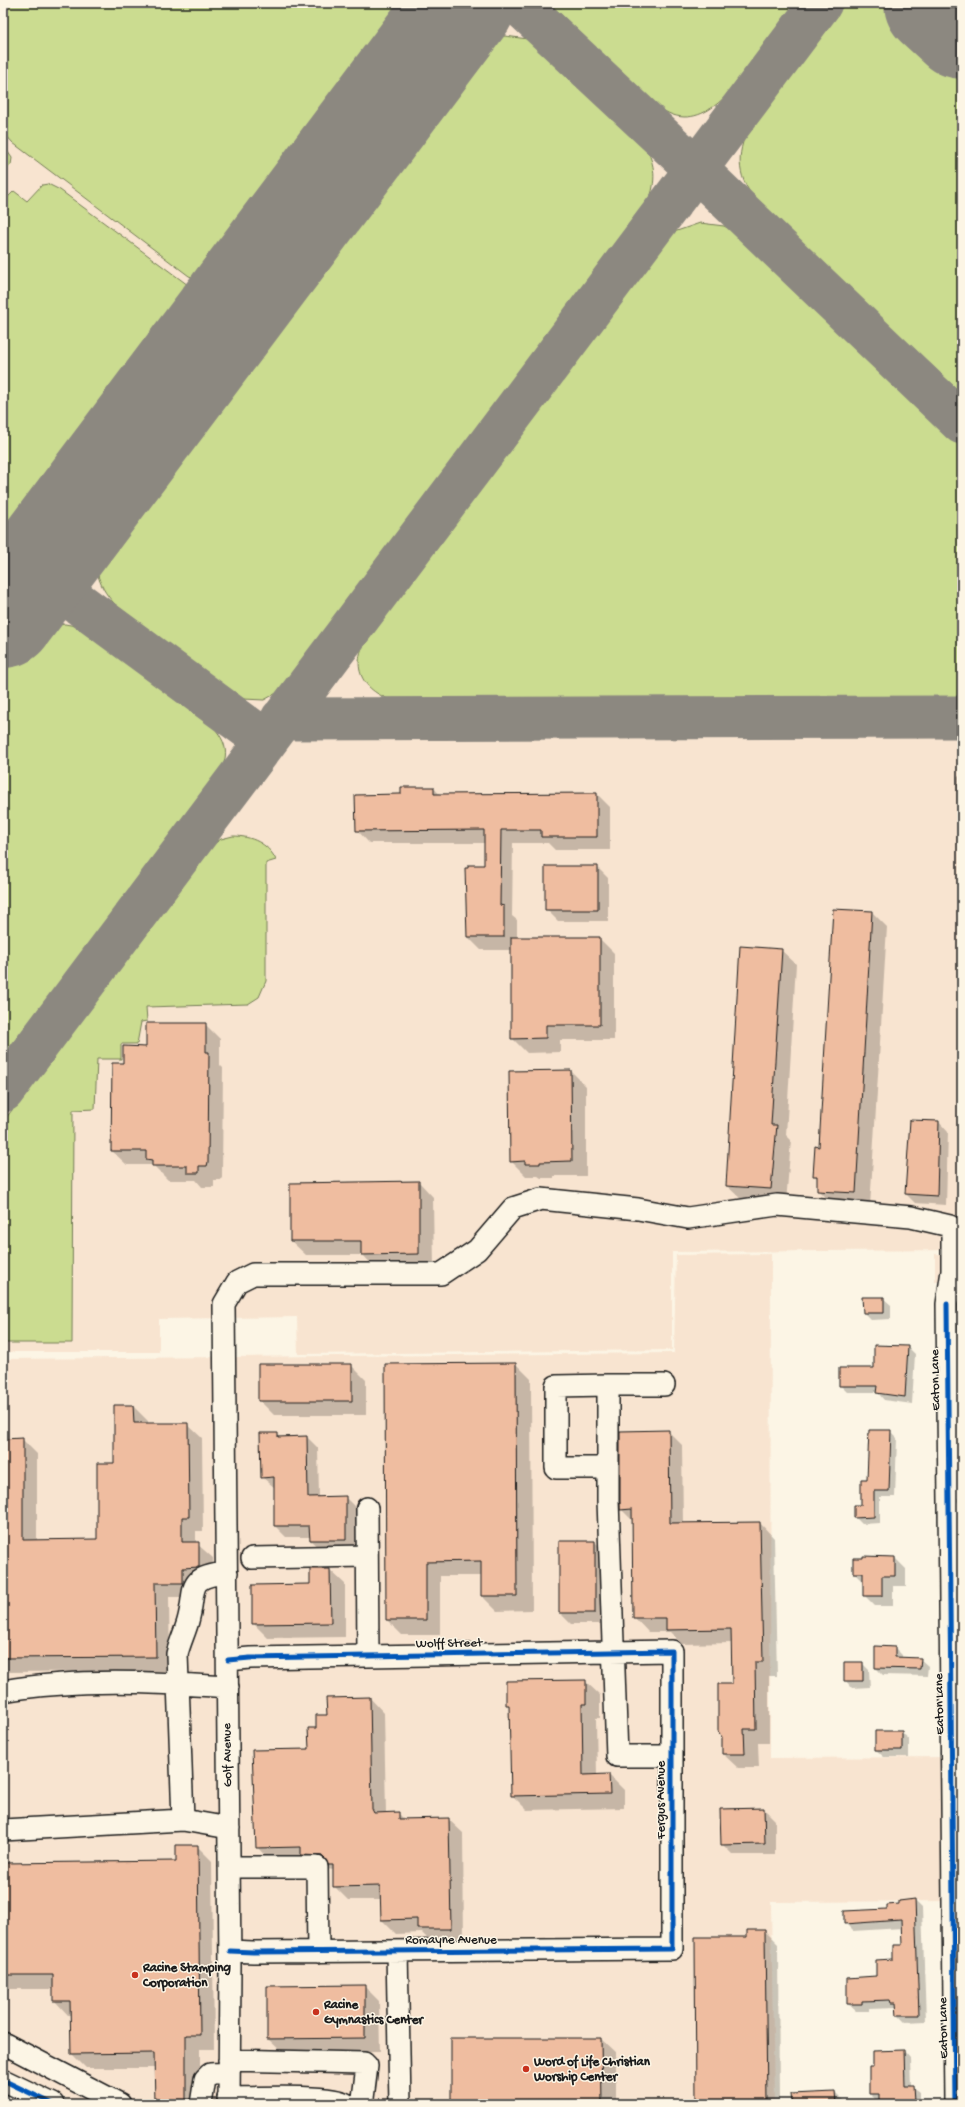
<svg xmlns="http://www.w3.org/2000/svg" width="965" height="2107" viewBox="0 0 965 2107" font-family="'Gochi Hand',sans-serif">
<style>
.built{fill:#f8e4d0}
.green{fill:#cbdc90;stroke:#747c56}
.shadow{fill:#0003}
.lines{fill:none;stroke-linecap:round;stroke-linejoin:round}
.taxiway{stroke:#8c8880;stroke-width:43}
.runway{stroke:#8c8880;stroke-width:106}
.building{fill:#efbda0;stroke:#1c1c1c}
.minor-casing{stroke:#1c1c1c;stroke-width:24}
.minor{stroke:#fcf5e5;stroke-width:21}
.cycleway-casing{stroke:#fcf5e5;stroke-width:8}
.cycleway{stroke:#0057b8;stroke-width:5}
.poi-dot{fill:#c8321e;stroke:#fcf5e5;stroke-width:1.5}
.labels{text-anchor:middle;dominant-baseline:central;stroke-width:3;stroke-linejoin:round;paint-order:stroke}
.street-label{font-size:13px;fill:#1c1c1c;stroke:#fcf5e5}
.poi-label{font-size:13px;font-weight:bold;fill:#1c1c1c;stroke:#fcf5e5;text-anchor:start}
</style>
<rect width="100%" height="100%" fill="#fcf5e5"/>
<filter id="ink" filterUnits="userSpaceOnUse"><feTurbulence type="fractalNoise" baseFrequency=".025" numOctaves="2"/><feDisplacementMap in="SourceGraphic" scale="8" xChannelSelector="R" yChannelSelector="G"/><feConvolveMatrix kernelMatrix="1 2 1 2 8 2 1 2 1" color-interpolation-filters="sRGB"/></filter>
<g filter="url(#ink)">
<path class="built" d="M3 3H962V1250L672 1252V1350L298 1354 297 1317 159 1319V1352H3Z
M771 1254 770 1758 959 1757 957 1346 962 1333V1901L771 1902 774 2104H77L3 2068V1359L674 1353 676 1255Z
M935 1254H962V1282L953 1280 935 1282Z"/>
<path class="green" d="M3 3H414L209 280H200L189 276 13 143 3 132Z
M549 3H799C785 21 772 39 758 57 735 87 700 140 657 106Z
M849 3H888L962 72V394L759 203C737 181 735 155 749 127L841 8Z
M505 36 528 39 538 44 645 147C656 164 656 182 649 201L282 690 264 700 243 699 234 695 116 605C100 590 91 566 99 544L474 46 489 38Z
M3 145 12 158 11 165 3 173Z
M48 184 60 190 188 285 193 300 3 553V195L7 198 14 191 27 201 42 185Z
M700 223 724 226 741 235 962 444V704L403 703C367 696 347 672 367 637L662 244 674 232Z
M65 624 76 626 89 631 209 722C231 745 230 759 212 785L3 1062V673C22 647 29 628 65 624Z
M233 836C251 836 268 843 276 860L266 863V981L259 997 248 1004 146 1007 147 1021 141 1022 137 1044H121V1059H97L95 1109 73 1110 72 1343H3V1122L208 848 221 839Z
M962 1099V1215H960Z"/>
<path class="shadow" d="M957 776 962 777V848L957 843Z
M434 788 440 795 597 794 610 807V850H555L548 843H513L512 916 517 920V938H599L614 953V1040H560V1052L527 1053 512 1038V950H481L468 937 485 866V843H369L357 830 399 795Z
M597 867 608 878V921H558L546 909Z
M872 912 887 927 870 1207 832 1205 818 1190V1179L814 1175Z
M781 950 796 964 786 1135 791 1140 786 1203 742 1200 727 1186Z
M205 1024 220 1039V1065L223 1068 222 1177 221 1180H214V1187H202L196 1180H168L153 1165H127L112 1151 124 1064 147 1048Z
M571 1071 586 1086V1176H554V1178H541L538 1176H526L511 1161Z
M939 1122 948 1132 946 1205 915 1203 906 1194Z
M419 1182 433 1197 434 1269H376L363 1255H306L291 1241Z
M883 1298 891 1305V1319L871 1320 864 1313Z
M908 1347 915 1354 912 1404 884 1400 877 1392H847L840 1385 875 1369Z
M516 1364 531 1379 532 1610 497 1611 482 1596V1576H440V1635H402L387 1620 386 1365Z
M351 1365 366 1380V1415H274L259 1400Z
M133 1406 148 1421V1424H187L202 1438 203 1531H196V1543L213 1558V1581L197 1597H169L170 1671 3 1672V1440L22 1439 37 1454V1541L98 1540 115 1464Z
M668 1431 682 1445 683 1524 760 1523 774 1538 777 1676H769V1743H758L759 1768H738L723 1754 733 1685 732 1643 682 1644 670 1632H648L634 1617 633 1521 621 1509Z
M890 1431 897 1438 895 1497H880V1523L862 1524 855 1517 862 1506 868 1480Z
M277 1434 281 1438 307 1437 318 1448 319 1497H345L356 1508 357 1550 322 1551 310 1540V1537H286L275 1526V1488L262 1477Z
M560 1542H595L606 1553V1624H571L560 1613Z
M895 1558 906 1569V1586H893V1606H875L864 1595V1583L854 1573Z
M311 1570H330L345 1584V1637L268 1638 253 1623 311 1585Z
M895 1648 902 1655V1658L920 1659 928 1666 927 1676 883 1675 876 1668Z
M862 1663 869 1670 870 1687 852 1688 845 1680Z
M585 1681 600 1695V1718H596L597 1776 609 1775 624 1790V1808L527 1810 512 1795 510 1708 507 1704Z
M370 1698 384 1713 386 1813H398L405 1820 448 1819 463 1833 464 1943H432L422 1933 396 1934 382 1920V1900H348L334 1886V1870L271 1862 257 1847 310 1750 317 1729 328 1716Z
M901 1732 909 1739V1757H884L876 1750Z
M764 1809 775 1820V1855H733L722 1844Z
M197 1846 212 1861 214 2049H200V2104H156L155 2068H86L72 2054 71 2015H68L54 2000V1989H3V1864L177 1862Z
M915 1901 922 1908 926 2021 905 2022 898 2015 896 2007 869 2008V2011H856L848 2004 894 1960 903 1946 902 1928 853 1931 845 1923Z
M765 1931 778 1944 779 2104H697L748 1938Z
M364 1986 379 2001 380 2052 283 2053 268 2039Z
M601 2039 616 2053V2104H452Z
M904 2051 910 2058 911 2086 919 2092V2104H880V2100H876L870 2094 874 2068Z
M835 2093 842 2100 843 2104H814L813 2094Z"/>
<g class="lines">
<path class="taxiway" d="M518 3 696 169 962 423
M36 572 266 741
M282 719 962 717
M3 1091 821 3"/>
<path class="runway" d="M937 3 962 26
M3 615 463 3"/>
</g>
<path class="building" d="M401 787H434V794L597 793V837H541V830H501L500 905 504 906V937H467L465 868H468V865H484V830L356 831 355 795 399 794H401Z
M545 866H598V910H545Z
M833 909 872 911 856 1193 817 1191V1176H813L815 1146 819 1147Z
M511 937H600V1025H546V1038L511 1039Z
M740 946 782 949 771 1125H777L771 1189 726 1186Z
M146 1023H206V1052H209L208 1162 207 1166H199V1173H187V1166H152V1160L146 1159V1151H111L112 1063H123V1046L146 1047Z
M571 1070 572 1161 540 1162V1164H525V1161L510 1162 509 1071Z
M910 1120 939 1121 937 1196 905 1194Z
M419 1181V1254L361 1255V1241H290V1183Z
M862 1297H884V1313H863Z
M874 1345 908 1346 905 1397 876 1393 877 1386H839V1368H874Z
M516 1363 517 1596H481V1561L426 1562V1620H386L385 1364Z
M258 1364H352V1401H258Z
M114 1405H133L134 1423H188L189 1517H182V1542H199V1567L183 1568V1583H155L156 1657 3 1658V1439L23 1438V1540L97 1539V1463H114Z
M669 1430 670 1523 760 1522 763 1662H755L756 1729H744L745 1754H722V1737L718 1731V1684H732L731 1629 666 1630V1618H633L632 1509 620 1510V1431Z
M869 1430H891L889 1491H874V1517L854 1518V1505H861V1479H867Z
M260 1433H278V1437L307 1436 308 1497 346 1496V1540H310L309 1526H274V1477L261 1478Z
M559 1541H595V1613H559Z
M863 1556 895 1557V1576H882V1596H863V1573H853V1558H863Z
M310 1569H330L331 1623 252 1624V1585L310 1584Z
M875 1646 895 1647V1657L921 1658 920 1669 875 1668Z
M844 1662H863V1681H844Z
M586 1680V1704H582L583 1775 609 1774 610 1794 511 1796 509 1705H506V1681Z
M370 1697 372 1809 374 1813 399 1812V1819L449 1818 451 1929H417V1919L381 1920 380 1886 333 1887V1865H328L323 1856 301 1855V1847L256 1848 252 1750 309 1749 308 1728H316V1715H327L326 1698Z
M875 1731H902V1750H875Z
M764 1808 765 1844 721 1845 720 1809Z
M176 1845H198L200 2035H186V2104H155L154 2053 71 2054 70 2001H53V1975H3V1863L176 1861Z
M915 1899 919 2015H897L896 2003H891L890 2000 862 2001V2004H847V1978L876 1976V1960L893 1959V1945H902L901 1920 844 1924V1911L887 1909V1905L899 1904V1901Z
M747 1930H765L767 2104H696L695 1937H747Z
M365 1985V2038L267 2039V1986Z
M451 2038H601L602 2104H451Z
M904 2050 905 2085H913L914 2101H910V2104H879V2094H869V2067H873V2051Z
M835 2092 836 2104H792L791 2094Z"/>
<g class="lines">
<g class="minor-casing">
<path id="minor" d="M608 1385H664
M608 1468H556V1386L608 1385V1500L617 1756H672
M367 1508 368 1656
M252 1558 367 1556
M228 1660 250 1658 672 1651V1949L253 1952 230 1951
M3 1691C77 1678 153 1682 228 1687
M183 1820 177 1654C180 1642 185 1632 188 1621 197 1589 184 1577 227 1573
M3 1830 183 1820 229 1828
M229 1867H317L318 1952
M397 1951 400 2104
M3 2043 120 2104
M229 2060 364 2063 367 2066 363 2098 359 2104
M3 2080 53 2104
M228 2098C249 2098 332 2094 346 2104
M201 2104 205 2079 210 2074 229 2073
M229 2104 230 1966 224 1304 237 1282 253 1274H441L477 1250 513 1208 541 1199 638 1209 688 1218 777 1205 911 1217 950 1226 952 1232V1271L947 1304 955 2104"/>
</g>
<use href="#minor" class="minor"/>
<g class="cycleway-casing">
<path id="cycleway" d="M947 1304 955 2104
M228 1660 250 1658 672 1651V1949L253 1952 230 1951
M3 2080 53 2104"/>
</g>
<use href="#cycleway" class="cycleway"/>
</g>
</g>
<g class="poi-dot">
<circle cx="135" cy="1975" r="4"/>
<circle cx="316" cy="2012" r="4"/>
<circle cx="526" cy="2069" r="4"/>
</g>
<g class="labels">
<g class="street-label">
<text transform="translate(936 1380) rotate(-91)">Eaton Lane</text>
<text transform="translate(449 1644) rotate(-1)">Wolff Street</text>
<text transform="translate(940 1704) rotate(-91)">Eaton Lane</text>
<text transform="translate(228 1755) rotate(-91)">Golf Avenue</text>
<text transform="translate(661 1800) rotate(-90)">Fergus Avenue</text>
<text x="451" y="1940">Romayne Avenue</text>
<text transform="translate(944 2028) rotate(-91)">Eaton Lane</text>
</g>
<g class="poi-label">
<text x="143" y="1968">Racine Stamping<tspan x="143" dy="15">Corporation</tspan></text>
<text x="324" y="2005">Racine<tspan x="324" dy="15">Gymnastics Center</tspan></text>
<text x="534" y="2062">Word of Life Christian<tspan x="534" dy="15">Worship Center</tspan></text>
</g>
</g>
<rect width="965" height="2107" fill="none" stroke="#fcf5e5" stroke-width="16"/>
<rect x="8" y="8" width="949" height="2091" fill="none" stroke="#1c1c1c" stroke-width="1.5" filter="url(#ink)"/>
</svg>
